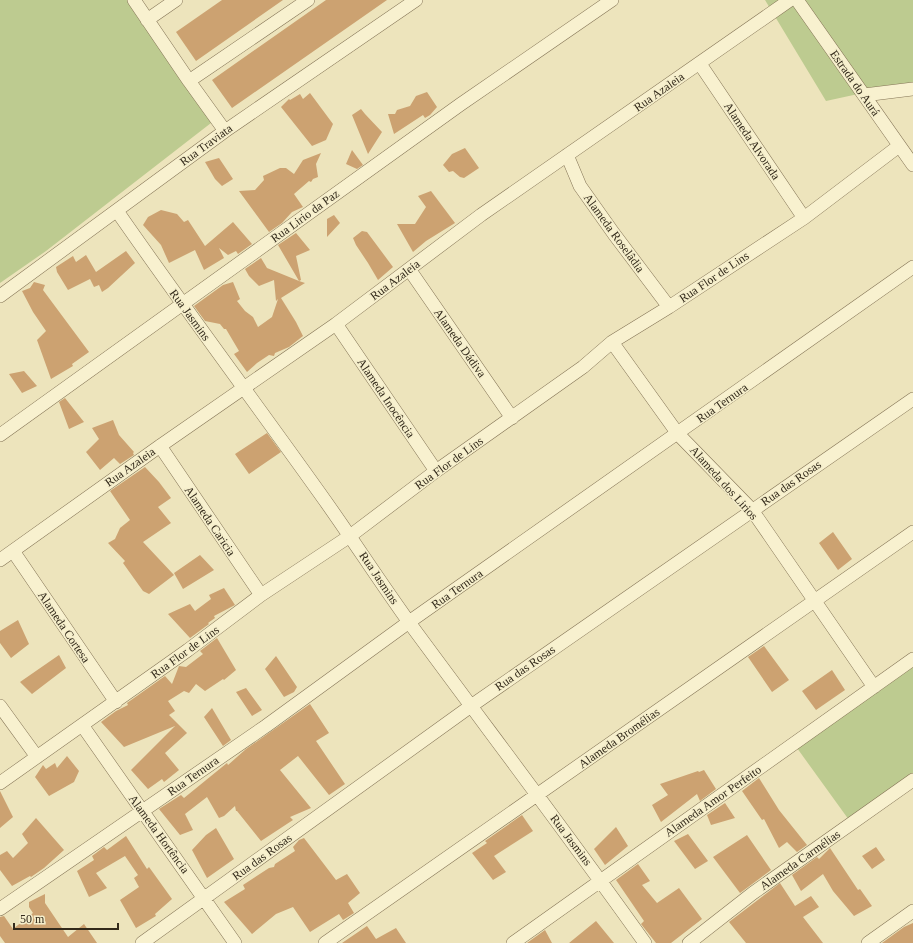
<svg xmlns="http://www.w3.org/2000/svg" width="913" height="943" viewBox="0 0 913 943" font-family="'Times New Roman',serif">
<style>
.green{fill:#bdcb90}
.building{fill:#cca271}
.lines{fill:none;stroke-linecap:round;stroke-linejoin:round}
.minor-casing{stroke:#847456;stroke-width:14}
.minor{stroke:#f8f1cf;stroke-width:13}
.labels{text-anchor:middle;dominant-baseline:central;stroke-width:3;stroke-linejoin:round;paint-order:stroke}
.street-label{font-size:12px;fill:#332a1b;stroke:#f5eecb}
</style>
<rect width="100%" height="100%" fill="#ede4bc"/>
<path class="green" d="M0 0H131L211 123 46 251 0 283Z
M765 0H913V82L826 101Z
M913 663V776L849 820 797 748Z"/>
<path class="building" d="M222 0H283L196 61 176 32Z
M326 0H387L232 108 212 80Z
M427 92 437 107 430 115 425 118 423 115 394 134 388 114H395L397 110 410 106 416 96Z
M310 93 333 124 326 140 312 146 281 107 289 99 290 100 300 94 303 99Z
M361 109 365 114 382 132 368 154 352 115Z
M465 148 479 168 464 178 460 177 453 171 449 172 443 165 452 154Z
M352 150 363 165 357 169 346 164Z
M321 153 316 164 318 177 313 179 311 182 309 181 294 194 303 207 292 212 282 223 269 232 239 191 255 190 264 180 263 176 280 168H286L294 174 303 160Z
M219 158 233 179 222 186 215 179 205 162Z
M431 191 455 223 426 241 413 252 397 224H415L426 207 418 196Z
M161 210 177 214 184 222 188 220 205 246 233 222 252 244 238 254 236 251 228 255 219 248 224 258 204 270 195 250 169 263 161 245 143 225 148 217Z
M334 215 340 223 327 237V219Z
M362 231 367 232 393 267 378 280 368 263 356 245 353 238Z
M296 233 310 250 296 256 301 280 299 281 305 283 281 298 296 322 303 336 289 347 275 353 274 356 269 355 257 363 247 372 234 354 239 351 226 329H224L220 324 205 321 194 306 223 285 233 282 240 299 237 301 245 311 253 317 258 327 272 317 278 299 276 301 274 280 259 286 249 276 245 269 261 258 267 268 299 281 278 245Z
M126 251 135 263 108 288 102 292 99 285 94 287 90 279 68 290 57 272 56 267 73 256 76 262 86 255 96 272Z
M34 282 45 285 43 290 89 352 72 364 73 366 51 379 37 340 46 331 33 312 22 291 30 288Z
M24 371 37 386 22 393 9 374Z
M65 398 84 422 69 429 59 402Z
M113 420 119 435 134 452 133 453 134 455 120 464 114 458 100 470 86 452 99 439 92 428Z
M267 433 281 452 249 474 235 454Z
M145 467 159 482 171 498 158 507 171 523 143 542 174 575 149 594 143 591 123 563 125 561 108 543 115 539 120 528 130 520 110 491Z
M833 532 852 559 838 570 819 543Z
M200 555 214 570 183 589 174 573Z
M224 588 235 605 214 616 215 618 208 623 209 624 190 638 168 614 190 604 195 611 211 599 209 595Z
M18 620 29 644 11 658 0 643V631Z
M217 638 236 670 224 680 223 679 205 691 196 684 189 693 184 691 168 701 175 711 169 715 187 733 165 753 179 770 164 782 162 779 148 789 131 770 175 726 124 747 101 722 116 711 128 705 127 703 165 676 172 684 179 666 186 667 203 654 200 651Z
M764 646 789 680 772 692 748 657Z
M59 655 66 668 32 694 20 682Z
M276 656 297 687 294 692 284 697 265 669Z
M832 670 845 690 816 710 802 691Z
M246 688 262 710 252 716 236 692Z
M310 704 329 733 316 741 345 784 329 795 298 756 280 770 311 808 290 817 293 820 261 841 237 811H236L235 806 224 816 219 818 207 797 185 814 193 830 180 835 159 809 181 795 184 798 227 763 228 765 246 749Z
M212 708 231 740 223 746 204 717Z
M67 756 79 771 74 782 49 796 35 777 43 765 46 769 55 763 57 768Z
M704 770 716 789 700 801 697 794 661 822 652 805 668 795 660 784 698 771 699 772Z
M759 778 779 810 807 845 797 852 787 842 779 848 764 819 762 820 742 791Z
M0 791 13 817 0 828Z
M725 803 735 818 711 825 707 815Z
M522 815 533 831 494 856 506 872 493 880 472 853 487 843 485 841Z
M36 818 64 850 44 868 31 877 30 876 12 886 0 870V855L7 851 13 858 28 843 22 834Z
M616 827 628 846 605 865 594 849Z
M216 828 234 859 207 878 192 850 206 835Z
M688 834 708 861 695 869 674 841Z
M747 835 771 870 740 893 713 857Z
M126 836 147 869 149 867 172 899 155 914 156 916 136 928 120 900 139 887 134 878 138 875 125 856 96 873 107 888 89 897 77 871 94 860 92 856 104 847 107 850Z
M304 838 336 880 347 874 360 893 348 903 354 913 343 920 339 914 310 932 293 907 276 914 252 934 224 902 245 889 243 885 269 868 274 867 275 864 295 851 293 847 299 840Z
M876 847 885 860 872 869 862 856Z
M830 848 858 890 860 889 872 906 854 916 833 891 823 874 801 891 792 875 817 857 819 859Z
M638 864 650 881 642 885 657 903 679 888 702 919 671 943H656L641 924 644 921 616 880Z
M780 883 795 906 811 896 819 907 803 917 823 943H746L729 922Z
M45 894V903L68 937 84 924 97 943H5L0 936V917L4 916 13 929 33 913 29 907V902Z
M596 921 614 943H569Z
M913 923V943H882L904 927Z
M367 926 376 939 396 928 406 943H342Z
M545 930 552 943H527Z"/>
<g class="lines">
<g class="minor-casing">
<path id="minor" d="M134 0 189 81 225 131
M797 0 913 165
M147 20 176 0
M700 64 804 218
M189 81 308 0
M864 95 913 89
M567 155 580 186 614 234 669 307
M117 211C185 309 257 405 326 502 355 543 382 585 411 625 489 731 569 836 645 943
M409 269 512 418
M0 296 225 131 416 0
M336 324 436 471
M612 342 678 434 752 510 874 687
M0 435 461 104 612 0
M160 446 261 595
M13 551 116 702
M0 560 160 446 336 324 481 215 790 0
M0 706 37 757
M82 725 235 943
M0 783 188 650 261 595 350 536 436 471 583 367 612 342 669 307 804 218 899 146
M0 909 266 726 409 622 913 267
M142 943 471 706 913 399
M325 943 913 532
M513 943 913 659
M689 943 753 893 913 780
M868 943 913 911"/>
</g>
<use href="#minor" class="minor"/>
</g>
<g class="labels">
<g class="street-label">
<text transform="translate(855 83) rotate(55)">Estrada do Aurá</text>
<text transform="translate(659 92) rotate(-35)">Rua Azaleia</text>
<text transform="translate(752 141) rotate(56)">Alameda Alvorada</text>
<text transform="translate(206 145) rotate(-36)">Rua Traviata</text>
<text transform="translate(305 216) rotate(-36)">Rua Lirio da Paz</text>
<text transform="translate(614 233) rotate(54)">Alameda Roselâdia</text>
<text transform="translate(714 277) rotate(-34)">Rua Flor de Lins</text>
<text transform="translate(395 280) rotate(-37)">Rua Azaleia</text>
<text transform="translate(190 315) rotate(54)">Rua Jasmins</text>
<text transform="translate(460 343) rotate(55)">Alameda Dádiva</text>
<text transform="translate(386 398) rotate(56)">Alameda Inocência</text>
<text transform="translate(722 403) rotate(-35)">Rua Ternura</text>
<text transform="translate(449 463) rotate(-36)">Rua Flor de Lins</text>
<text transform="translate(130 467) rotate(-35)">Rua Azaleia</text>
<text transform="translate(724 483) rotate(48)">Alameda dos Lirios</text>
<text transform="translate(791 483) rotate(-35)">Rua das Rosas</text>
<text transform="translate(210 521) rotate(56)">Alameda Caricia</text>
<text transform="translate(379 578) rotate(56)">Rua Jasmins</text>
<text transform="translate(457 589) rotate(-35)">Rua Ternura</text>
<text transform="translate(64 627) rotate(56)">Alameda Cortesa</text>
<text transform="translate(185 652) rotate(-36)">Rua Flor de Lins</text>
<text transform="translate(525 668) rotate(-35)">Rua das Rosas</text>
<text transform="translate(619 738) rotate(-35)">Alameda Bromélias</text>
<text transform="translate(193 776) rotate(-35)">Rua Ternura</text>
<text transform="translate(713 801) rotate(-35)">Alameda Amor Perfeito</text>
<text transform="translate(159 834) rotate(54)">Alameda Hortência</text>
<text transform="translate(571 840) rotate(53)">Rua Jasmins</text>
<text transform="translate(262 857) rotate(-36)">Rua das Rosas</text>
<text transform="translate(800 860) rotate(-35)">Alameda Carmélias</text>
</g>
</g>
<path d="M14 923v6h104v-6" fill="none" stroke="#332a1b" stroke-width="2"/>
<text x="20" y="923" font-size="12" fill="#332a1b" stroke="#f5eecb" stroke-width="3" paint-order="stroke">50 m</text>
</svg>
